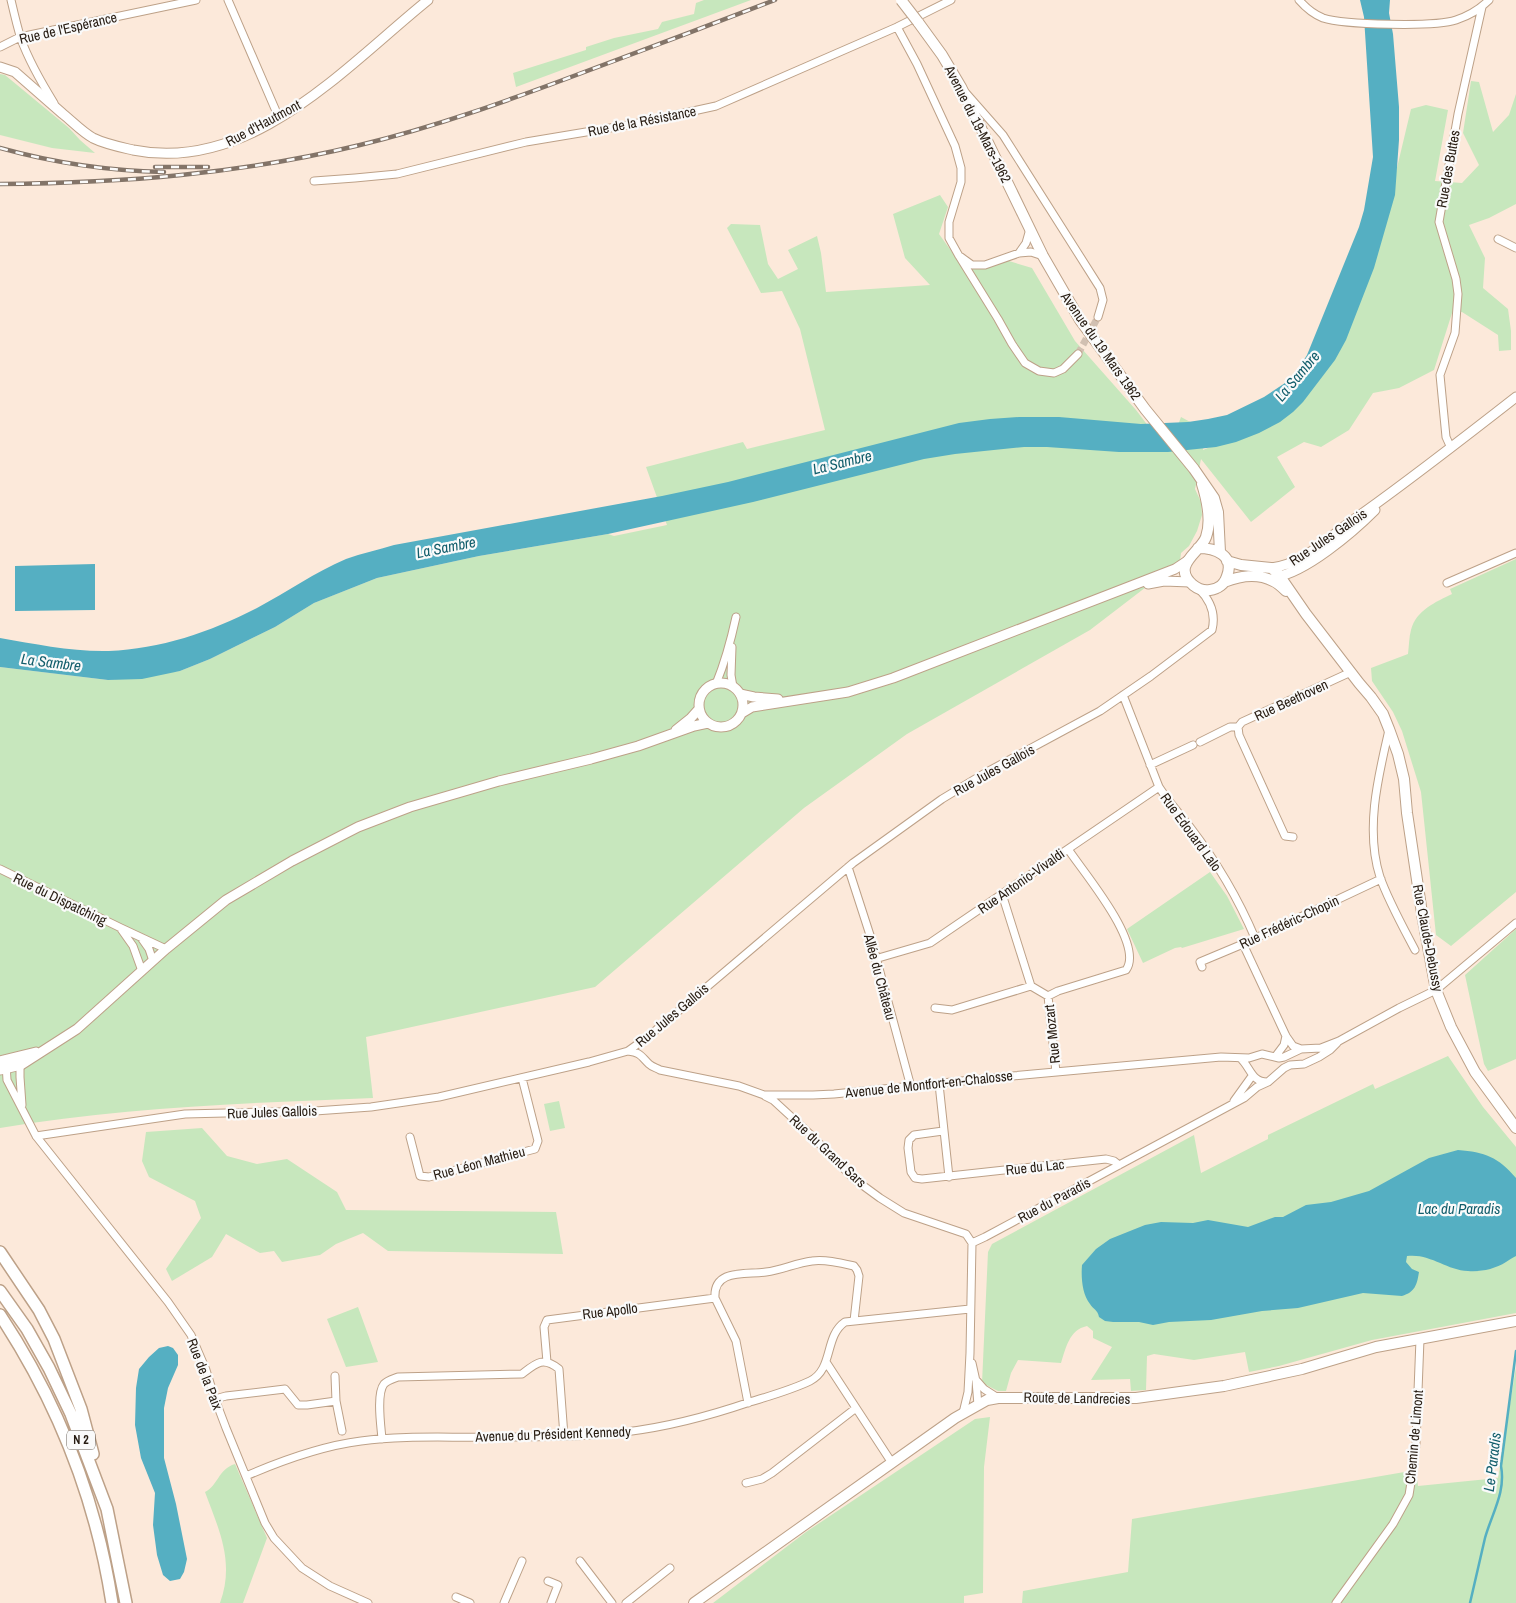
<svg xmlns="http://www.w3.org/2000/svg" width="1516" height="1603" viewBox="0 0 1516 1603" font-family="'Archivo Narrow',sans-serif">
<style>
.green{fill:#c7e7bd}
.water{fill:#55afc2}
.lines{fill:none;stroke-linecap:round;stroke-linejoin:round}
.stream{stroke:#55afc2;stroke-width:2.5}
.minor-tunnel{stroke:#d1c0b2;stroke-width:7;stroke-dasharray:7 3.5;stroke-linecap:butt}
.minor-casing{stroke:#bda188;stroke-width:9}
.tertiary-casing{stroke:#bda188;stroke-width:11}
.secondary-casing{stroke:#bda188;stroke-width:12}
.trunk-casing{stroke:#bda188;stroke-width:14}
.minor{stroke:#fff;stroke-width:7}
.tertiary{stroke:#fff;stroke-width:9}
.secondary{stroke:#fff;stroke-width:10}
.trunk{stroke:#fff;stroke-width:11}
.rail-casing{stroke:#837468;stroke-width:4.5}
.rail{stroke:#fafafa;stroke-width:2.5;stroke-dasharray:8;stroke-linecap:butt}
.secondary-bridge-casing{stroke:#bda188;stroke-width:12;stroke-linecap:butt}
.secondary-bridge{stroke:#fff;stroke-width:10}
.labels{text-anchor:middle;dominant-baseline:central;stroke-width:4.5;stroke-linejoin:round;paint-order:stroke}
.shield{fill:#fafafa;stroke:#665e57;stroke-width:1}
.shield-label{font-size:12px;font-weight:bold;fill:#261b11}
.street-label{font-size:14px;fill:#261b11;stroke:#fafafa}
.water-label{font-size:15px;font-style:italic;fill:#115d6b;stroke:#fafafa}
</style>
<rect width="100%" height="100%" fill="#fce9da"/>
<path class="green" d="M704 0H751L516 87 513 73 586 50V47L614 38 658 29 662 22 694 14 696 3Z
M0 74 5 75 69 128 80 140 95 153 52 148 0 135Z
M1471 81 1479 82 1493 132 1509 115 1516 94V204L1489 218 1469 225 1485 258 1483 288 1508 309 1511 331V350L1499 351 1498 335 1462 312 1452 313 1434 370 1399 388 1373 393 1349 430 1321 447 1304 442 1277 457 1295 487 1251 522 1201 459 1195 489 1201 502 1202 515 1197 531 1189 546 1181 553 1180 561 1090 630 907 734 804 808 595 987 366 1037 373 1098C248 1103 123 1107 0 1128V667L108 680 180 671 210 659 275 627 314 603 377 578 479 556 608 534 614 536 667 525 646 467 743 442 747 449 825 430 800 329 782 291 761 293 727 228 731 224 760 225 768 264 778 279 798 269 788 250 817 236 821 253 826 292 930 285 905 258 893 214 940 195 948 207 939 234 965 270 1009 261 1032 268 1075 341 1136 410 1168 452 1181 417 1207 431 1203 450 1275 420 1385 218 1411 109 1426 105 1448 110 1435 181 1462 183 1479 165 1463 133Z
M1516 559V892L1451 946 1436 935 1421 792 1402 731 1393 712 1372 681 1371 668 1408 654C1409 646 1409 637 1411 630 1416 610 1436 602 1452 594L1450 589Z
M1210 872 1227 896 1244 929 1182 948 1181 947 1175 948 1143 963 1127 929Z
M1516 929V1059L1488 1071 1484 1064 1465 975Z
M1448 1056 1483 1107 1516 1147V1313L1372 1340 1279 1366 1249 1372 1245 1352 1194 1360 1154 1354 1147 1356 1146 1390 1131 1391 1130 1379 1091 1380 1112 1347 1093 1338V1331L1087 1326C1069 1330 1066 1348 1061 1363L1018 1360 1011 1373 1006 1391H998L982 1383 988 1252 992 1244 1194 1135 1201 1173 1268 1139V1135L1373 1084 1375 1089Z
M559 1101 565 1128 550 1131 544 1104Z
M202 1128 227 1156 257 1164 287 1159 337 1192 346 1210 556 1212 563 1254 388 1251 363 1233 336 1244 320 1255 282 1262 274 1251 260 1253 226 1234 212 1257 172 1281 166 1269 201 1218 195 1201 149 1177 142 1161 146 1132Z
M358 1307 378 1362 346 1367 327 1319Z
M1516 1367V1603H1022L1023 1591 1128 1572 1132 1519 1416 1470 1418 1486 1498 1478Z
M990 1417 984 1467 983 1593 964 1596V1603H713L806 1532 975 1419Z
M235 1464 267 1538 243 1603H220C235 1562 219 1530 205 1492 218 1486 218 1469 235 1464Z"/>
<path class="water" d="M1360 0H1390L1389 13 1393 34 1399 107V140L1395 195 1374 268 1346 340 1335 360 1303 402 1293 412 1280 422 1259 433 1236 442 1216 447 1168 452H1119L1047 447H1024L955 454 924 459 753 502 608 534 479 556 377 578 314 603 275 627 210 659 180 671 142 679 108 680 0 667V638C35 644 73 652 109 651 160 649 211 632 257 608 287 592 315 572 346 559 362 553 378 550 394 545L662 496 728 482 959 423 990 419 1019 417H1059L1141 424 1188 422 1208 419 1227 415 1264 397 1288 381 1297 371 1307 355 1359 227 1364 210 1373 157 1364 17Z
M95 564V610L15 611V566Z
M1458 1150C1485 1152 1498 1157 1516 1178V1256C1512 1258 1509 1260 1506 1262 1495 1269 1481 1272 1468 1271 1446 1270 1430 1253 1407 1256L1406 1262 1412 1269 1419 1272C1417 1285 1415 1292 1402 1296L1363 1293 1298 1308 1262 1311 1211 1320 1169 1322 1153 1325 1139 1322H1113L1105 1321 1099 1317C1098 1310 1093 1309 1090 1304 1082 1294 1081 1277 1082 1265L1096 1249 1110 1239 1145 1225 1161 1222 1193 1223 1208 1220 1248 1227 1275 1217H1283L1306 1205 1331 1202 1369 1191 1429 1158Z
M168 1346 173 1348 178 1355V1365L168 1388 164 1408V1458L176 1504 187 1559 184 1572 180 1579 170 1581 163 1575 157 1555 153 1525 155 1493 141 1458 135 1425 136 1388 139 1369 149 1357 159 1348Z"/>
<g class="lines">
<path class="stream" d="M1470 1603C1475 1581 1480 1559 1485 1538 1492 1513 1506 1492 1501 1466L1516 1351"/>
<path class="minor-tunnel" d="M1078 354 1098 317"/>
<g class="minor-casing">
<path id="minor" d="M11 0C14 13 17 26 21 39 29 61 41 82 54 103
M228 0 279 118
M1299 0C1306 8 1313 14 1323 18 1344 25 1436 27 1456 20 1468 16 1480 9 1489 0
M897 27 917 64 955 146 961 168V182L949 222V238L959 256 998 319 1012 344 1025 363 1039 371 1054 373 1063 369 1078 354
M0 47 20 37 196 0
M966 93 1003 135 1100 288 1103 300 1098 317
M314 181 355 178 397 174 526 142 634 124 716 106 897 27 951 0
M1498 239 1516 248
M1019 253 1026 243 1030 229
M961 257 972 265H985L1019 253 1031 252 1043 256
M1451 448 1446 437 1440 375 1455 333 1458 294 1456 279 1439 222 1458 114 1482 7
M1447 583 1516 553
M732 647 731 675 733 687
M716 684C725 662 731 640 736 617
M1123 695 1159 787C1168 801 1179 813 1190 827 1216 861 1238 898 1255 938
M1389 730C1378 777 1365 830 1380 877 1388 900 1404 929 1415 950
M1200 742 1230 727H1238
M1150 765 1193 745
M1293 837 1285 836 1239 735 1238 727 1242 722 1351 672
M848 867 870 935 911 1087
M0 869 121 928 166 949
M1002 894 1031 986
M121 929 133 946 142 971
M142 939 149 949 153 961
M1243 944 1286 1036 1293 1046 1301 1049
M875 959 930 943 1159 787
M1202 967 1200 962 1243 944 1381 879
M1048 996 1058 991 1126 970C1145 944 1083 872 1068 849
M1048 996 1056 1072
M935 1008 952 1010 1031 986 1048 996
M628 1051C641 1053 640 1055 649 1064 652 1067 657 1068 660 1070L739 1086 764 1095H813L834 1094 1001 1077 1221 1057 1249 1058 1262 1054 1279 1058 1284 1057 1301 1049 1321 1048 1339 1041 1399 1008 1436 990 1516 923
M1275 1057 1284 1045 1286 1036
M1240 1058C1250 1066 1251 1082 1267 1082
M20 1061V1077L22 1105
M6 1064 7 1080 36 1136 168 1302 191 1335 206 1370 215 1399 226 1428 265 1523 274 1538 302 1568 330 1586 368 1603
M939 1084 949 1177
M765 1096 773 1100 810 1134 854 1179 880 1198 904 1213 966 1234 972 1243
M1234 1101 1252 1076
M943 1131 914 1135 909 1140 908 1148 911 1172 915 1178 922 1179 1106 1159 1114 1161 1119 1165
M36 1136 185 1114 315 1111 371 1107 439 1097 589 1062 628 1051 649 1036 853 863 942 799 985 773 1100 711 1151 676 1212 630C1216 614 1210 600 1199 589
M410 1137 420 1176 429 1177 535 1149 538 1141 522 1078
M972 1243 985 1237 1244 1098 1257 1087 1268 1082 1284 1068 1290 1065 1304 1064 1319 1057 1330 1050 1337 1043
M547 1362 544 1327 547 1320 715 1298
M826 1362 892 1463
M972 1363 976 1381 978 1405
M335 1376 336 1401 342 1431
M977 1381 984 1389 998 1398
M215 1399 226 1396 285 1389 298 1405H307L336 1401
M748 1403 736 1341 715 1298C713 1268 747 1275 766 1272 782 1270 796 1263 812 1261 825 1259 841 1263 854 1266L857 1270 859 1276 854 1321
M963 1413 968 1392 970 1353 972 1243
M382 1439C381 1426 376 1394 384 1384 388 1380 393 1379 398 1377L522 1374C536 1363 543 1356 559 1369L564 1436
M246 1476C283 1460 321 1446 361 1441 404 1435 450 1438 493 1437 537 1437 581 1437 625 1432 667 1427 709 1416 750 1402 770 1396 791 1390 810 1381 834 1369 824 1336 845 1322L970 1309
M746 1483 762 1479 772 1473 856 1408
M580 1561 612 1603
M548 1581 558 1585 551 1603
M456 1597 470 1603
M504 1603 522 1561
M626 1603 670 1568
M1336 1603 1393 1524 1409 1495 1414 1464 1416 1443 1420 1339"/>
</g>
<g class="tertiary-casing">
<path id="tertiary" d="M0 67 15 72C31 86 47 100 63 114 73 122 82 132 93 138 105 144 120 147 133 150 251 174 345 67 428 0
M1271 568C1301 565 1326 540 1349 523 1406 483 1461 440 1516 397
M1275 577C1305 573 1353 532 1375 510
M1148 584 1164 581 1190 582
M699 705a22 22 0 1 1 44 0a22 22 0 1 1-44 0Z
M740 694 754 697 778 699
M742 713 752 707 848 692 893 678 1175 569 1187 561
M676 730 691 718 699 709
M0 1061 36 1052
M0 1070 21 1065 77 1029 166 949 226 900 292 861 358 827 410 807 499 781 591 759 638 746 694 726 708 723"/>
</g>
<g class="secondary-casing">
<path id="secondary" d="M918 22 942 55 961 87 1043 256 1080 320 1145 409 1194 469 1214 498 1218 512 1220 552
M1198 548C1215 548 1235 555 1227 576 1225 584 1218 589 1210 590 1204 591 1198 589 1193 585 1170 565 1201 552 1206 537 1212 520 1207 500 1202 484
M1227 561 1241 565 1271 568 1277 572 1306 614 1359 683 1371 697 1383 714 1389 729 1398 754 1404 779 1407 813 1423 920 1436 990 1451 1027 1475 1072 1516 1128
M1224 582C1239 576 1258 573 1273 581 1278 583 1282 587 1286 591
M694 1603 955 1418 987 1400 998 1398H1136L1224 1386 1302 1369 1376 1347 1516 1321"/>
</g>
<g class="trunk-casing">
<path id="trunk" d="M0 1252 39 1310 54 1339 81 1409 93 1454
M0 1291 27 1329 49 1368 71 1414 107 1509 126 1603
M0 1315C58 1403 96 1499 112 1603"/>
</g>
<use href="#minor" class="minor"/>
<use href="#tertiary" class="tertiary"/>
<use href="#secondary" class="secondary"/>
<use href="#trunk" class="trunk"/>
<g class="rail-casing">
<path id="rail" d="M0 148C54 163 108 171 164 172
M155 167H208
M0 184C122 183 241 174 360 145 435 127 507 101 579 74 644 50 710 25 775 0"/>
</g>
<use href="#rail" class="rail"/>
<g class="secondary-bridge-casing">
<path id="secondary-bridge" d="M901 0 918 22"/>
</g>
<use href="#secondary-bridge" class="secondary-bridge"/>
</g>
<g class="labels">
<rect class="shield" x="67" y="1430.5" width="28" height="19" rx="4"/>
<g class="shield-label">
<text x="81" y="1440">N 2</text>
</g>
<g class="street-label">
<text transform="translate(68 28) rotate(-13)">Rue de l'Espérance</text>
<text transform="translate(642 121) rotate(-11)">Rue de la Résistance</text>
<text transform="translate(263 123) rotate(-28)">Rue d'Hautmont</text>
<text transform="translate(978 124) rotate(63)">Avenue du 19-Mars-1962</text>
<text transform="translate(1448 169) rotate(-80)">Rue des Buttes</text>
<text transform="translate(1101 346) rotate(55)">Avenue du 19 Mars 1962</text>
<text transform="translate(1328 537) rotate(-34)">Rue Jules Gallois</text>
<text transform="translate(1291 700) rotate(-25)">Rue Beethoven</text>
<text transform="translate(994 770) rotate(-29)">Rue Jules Gallois</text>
<text transform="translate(1191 832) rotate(54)">Rue Edouard Lalo</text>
<text transform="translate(1021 881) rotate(-35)">Rue Antonio-Vivaldi</text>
<text transform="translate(60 899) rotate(26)">Rue du Dispatching</text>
<text transform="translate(1289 922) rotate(-25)">Rue Frédéric-Chopin</text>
<text transform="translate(1428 938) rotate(79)">Rue Claude-Debussy</text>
<text transform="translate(880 977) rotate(75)">Allée du Château</text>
<text transform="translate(672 1015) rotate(-40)">Rue Jules Gallois</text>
<text transform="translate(1052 1034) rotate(-96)">Rue Mozart</text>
<text transform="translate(929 1084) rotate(-6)">Avenue de Montfort-en-Chalosse</text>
<text transform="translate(272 1112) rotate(-2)">Rue Jules Gallois</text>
<text transform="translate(828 1151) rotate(43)">Rue du Grand Sars</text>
<text transform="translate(479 1163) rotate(-15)">Rue Léon Mathieu</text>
<text transform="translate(1035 1167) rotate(-6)">Rue du Lac</text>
<text transform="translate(1054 1200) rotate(-28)">Rue du Paradis</text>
<text transform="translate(610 1311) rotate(-7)">Rue Apollo</text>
<text transform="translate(205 1374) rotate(69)">Rue de la Paix</text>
<text transform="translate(1077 1398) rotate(1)">Route de Landrecies</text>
<text transform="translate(553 1434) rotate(-2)">Avenue du Président Kennedy</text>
<text transform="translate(1414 1437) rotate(-85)">Chemin de Limont</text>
</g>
<g class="water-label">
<text transform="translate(1297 376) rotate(-50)">La Sambre</text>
<text transform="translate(842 462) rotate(-14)">La Sambre</text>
<text transform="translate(446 547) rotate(-11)">La Sambre</text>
<text transform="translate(51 662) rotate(7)">La Sambre</text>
<text x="1459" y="1208">Lac du Paradis</text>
<text transform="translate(1492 1462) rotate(-83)">Le Paradis</text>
</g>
</g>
</svg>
